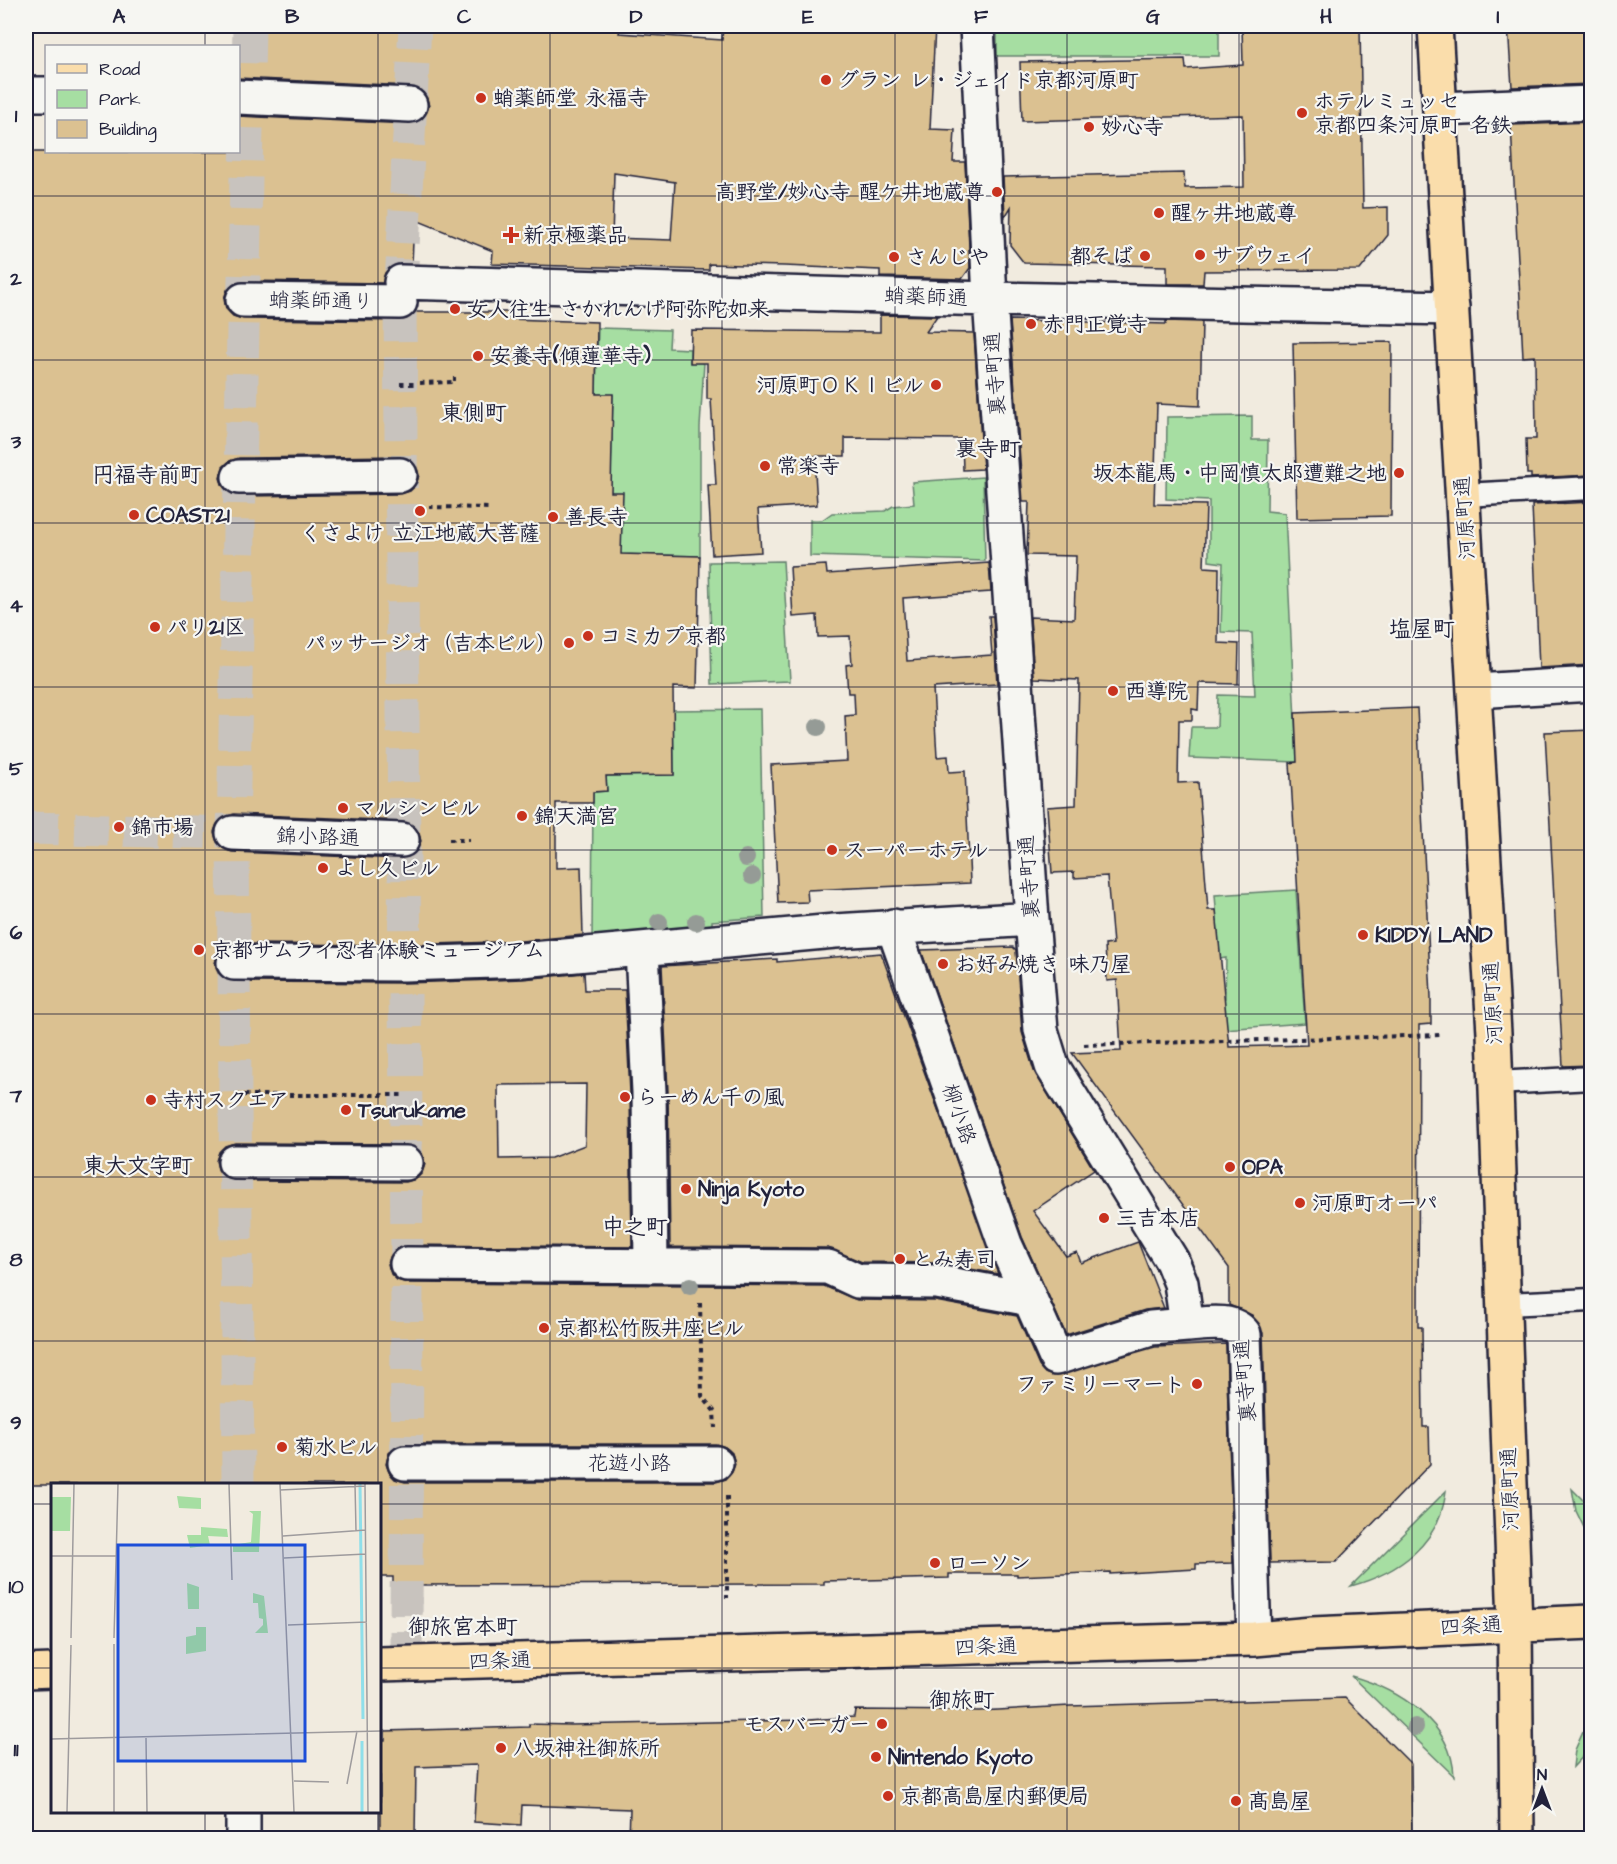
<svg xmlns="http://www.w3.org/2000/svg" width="1617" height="1864" viewBox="0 0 1617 1864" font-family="'Architects Daughter','Klee One',sans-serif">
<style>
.green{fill:#a6dea2;stroke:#64806e;stroke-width:1.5}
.building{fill:#dbc191;stroke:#22223b;stroke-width:1.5;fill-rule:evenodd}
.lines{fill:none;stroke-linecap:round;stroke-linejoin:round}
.pedestrian-tunnel{stroke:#c8c3be;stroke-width:33;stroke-dasharray:33 16;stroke-linecap:butt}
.service-casing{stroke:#22223b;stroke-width:27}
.pedestrian-casing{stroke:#22223b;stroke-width:38}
.minor-casing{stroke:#22223b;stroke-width:38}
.primary-casing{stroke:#22223b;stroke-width:38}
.path{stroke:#22223b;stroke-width:4;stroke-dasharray:4.5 4.5;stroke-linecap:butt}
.service{stroke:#f6f6f2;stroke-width:22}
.pedestrian{stroke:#f6f6f2;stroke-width:33}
.minor{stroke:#f6f6f2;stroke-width:33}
.primary{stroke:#faddab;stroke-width:33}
.tree{fill:#959b96}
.grid{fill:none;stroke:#22223b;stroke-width:1.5;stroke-opacity:0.55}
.poi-dot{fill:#c8321e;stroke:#f6f6f2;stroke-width:2}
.labels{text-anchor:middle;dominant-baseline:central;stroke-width:4.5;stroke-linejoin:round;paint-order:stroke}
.poi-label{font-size:21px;font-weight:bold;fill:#22223b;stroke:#f6f6f2;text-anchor:start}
.street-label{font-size:21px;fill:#22223b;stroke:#f6f6f2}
.neighbourhood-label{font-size:22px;font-weight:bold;fill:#22223b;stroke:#f6f6f2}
.inset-river{fill:none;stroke:#8fdfea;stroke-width:3}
.inset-road{fill:none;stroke:#9e9b9d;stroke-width:1.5}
.view{fill:#1d4ed8;fill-opacity:0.15;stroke:#1d4ed8;stroke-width:3}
.inset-edge{fill:none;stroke:#22223b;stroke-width:3}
.neatline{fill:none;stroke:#22223b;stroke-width:2}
.grid-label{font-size:20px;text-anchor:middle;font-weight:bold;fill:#22223b}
</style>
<rect width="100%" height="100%" fill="#f1ebdf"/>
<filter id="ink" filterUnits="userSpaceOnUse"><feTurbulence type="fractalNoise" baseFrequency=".0167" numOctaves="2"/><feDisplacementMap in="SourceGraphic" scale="12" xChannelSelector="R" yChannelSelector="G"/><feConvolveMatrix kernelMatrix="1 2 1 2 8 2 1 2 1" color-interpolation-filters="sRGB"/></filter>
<g filter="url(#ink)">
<path class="green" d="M636 26H723L722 32Z
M997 26H1219V56H997Z
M598 328 670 330 669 348 690 349V362L704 363 700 427V556L609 554 613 395 596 394Z
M1252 416V440H1268L1267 511 1285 513 1297 762 1189 758 1191 727H1217L1218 695 1255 696 1252 633 1221 632 1223 563 1209 561V501L1166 499 1167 417Z
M983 477 985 561 810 556V520H822L832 513 885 511 893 506 914 504 912 482Z
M783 561 790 681 712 684 709 562Z
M760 709 764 917 712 921V933L592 940 593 792 607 791 606 776 674 775 673 710Z
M1296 890 1305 1023 1154 1034 1152 1004 1225 998 1226 958 1220 959 1215 895Z
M1572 1489 1591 1508V1542L1576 1511Z
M1446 1491C1440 1544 1398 1573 1351 1586Z
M1351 1676C1398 1689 1452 1722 1454 1776Z
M1591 1714V1748L1573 1767 1575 1750Z"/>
<path class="building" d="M238 26H621L619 33 722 40 723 26H935L930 129 955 130 953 162H965L970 268 962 279 880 277V270L784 266 709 264V270L492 264 493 251 414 219 412 264 392 266 385 273 383 283 243 281 234 283 227 290 224 299 226 309 233 316 243 319 400 321 409 319 416 312H509V319L597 322 596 394H613L611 492H623L621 554 700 556 697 688 673 687 674 775 606 776 607 791 593 792V803H556V868L581 867 583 935 521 941 404 945 234 944 225 946 218 953 215 963 218 973 224 979 234 982 405 983 523 979 584 973 585 990H625L630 1093 632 1247 407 1245 397 1248 391 1255 388 1264 391 1274 397 1280 407 1283 824 1286 857 1300 935 1301 1017 1316 1039 1366 1045 1373 1053 1376 1155 1347 1226 1344 1233 1563 1196 1564V1569L1110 1574V1572L1017 1576V1574H949V1578L824 1581V1584L393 1585V1577H380V1485H26V421L28 358H26V152H238V116L409 124 419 121 425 116 429 106 426 96 420 89 411 86 238 78ZM614 173 675 182 671 240 612 238ZM400 456 409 458 416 465 419 475 416 485 410 491 400 494 239 496 229 493 223 486 220 478 223 467 230 461 239 458ZM234 814 403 821 412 824 418 831 421 841 417 850 411 856 401 859 232 852 224 849 217 842 214 832 217 824 224 817ZM586 1084 585 1145 551 1158 499 1159 498 1085ZM235 1143 406 1144 415 1147 422 1153 425 1164 422 1173 416 1179 406 1182 235 1181 226 1178 219 1172 216 1161 219 1152 225 1146ZM405 1444H716L725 1447 732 1453 735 1464 732 1472 726 1479 716 1482H405L395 1479 389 1472 386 1464 389 1453 396 1447Z
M1242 26H1360L1363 208 1388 207V235L1360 270 1204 271 1203 284H1167V266L1024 263 1010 245 1011 207 1005 217 1003 177 1184 173 1185 188 1244 187 1243 115 1022 121 1020 62 1185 59 1186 69 1243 65Z
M1508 26H1592V84L1512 87Z
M1592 122V475L1531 478V474H1527L1526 439H1536L1535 356 1523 357 1511 125Z
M880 315 937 316 926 332 974 333 983 469 963 470 962 439 845 438V456H814L817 505 758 509 761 552 712 555 708 485H716L711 399H707V363H690L691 330 880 332Z
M1010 320 1166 324V321L1202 322 1200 406 1157 404 1154 504 1206 505 1204 567 1219 568 1218 643 1239 644 1238 684 1199 683 1198 710 1192 709V720H1179L1178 783 1198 782 1208 910H1216L1229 1047 1307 1045 1290 763 1297 762 1295 713 1417 708 1431 997V1024L1419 1025 1418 1327H1422L1423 1427H1429L1430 1464 1336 1562 1270 1563 1263 1333 1252 1315 1229 1305V1268L1072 1053 1121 1051 1117 980 1107 981 1105 945 1113 944 1107 876 1074 878V872L1052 873 1047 807 1076 805 1079 680 1034 678 1030 617 1074 619 1076 556 1027 555 1029 502H1023Z
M1392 342 1391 516 1297 518 1293 343Z
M1592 502V665L1539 668 1532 505Z
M989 563 991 592 903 598 907 661 992 655 989 616H993L997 684 933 688 937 757 948 756 949 772 965 771 970 883 807 890 808 902 778 903 771 765 847 761 845 716 855 715 854 693H848L846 665 852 664 850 636 818 637 817 615 793 617 790 567 826 565 827 574Z
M1592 730V1065L1563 1066 1545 732Z
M1013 947 1016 950 1022 1032 1034 1071 1094 1170 1033 1211 1066 1256 1077 1252 1081 1263 1138 1242 1164 1308 1145 1310 1066 1335 1022 1237 921 950Z
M881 953 998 1274 937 1263 862 1262 828 1248 670 1247 668 1092 662 966 777 959V962Z
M1345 1698 1411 1764 1412 1839H629L630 1809 522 1805 521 1825 474 1822 477 1765 416 1767 415 1836H380V1740H385V1731L529 1727V1724L571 1725 808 1720 854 1717 855 1710 979 1711 1070 1706Z"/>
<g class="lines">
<path class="pedestrian-tunnel" d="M26 828 233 833
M238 1484 233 833 249 26
M406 1664 407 1264 400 302 415 26"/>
<g class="service-casing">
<path id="service" d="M1464 495 1592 488
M1496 1083 1592 1078
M1504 1304 1592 1300"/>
</g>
<g class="pedestrian-casing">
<path id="pedestrian" d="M26 94H46
M238 97 410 105
M401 282 990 299 1452 308
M990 299 1032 919 1041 1030 1052 1066 1172 1261 1181 1283 1187 1325C1205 1324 1232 1318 1244 1334L1254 1639
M243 300 400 302
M239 477 400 475
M233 833 402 840
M893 926 1005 1244 1030 1299
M642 950 649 1092 651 1266
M234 963 404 964 522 960 835 931 1032 919
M235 1162 406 1163
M407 1264 828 1267 858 1281 937 1282 1030 1299 1056 1358 1151 1328 1187 1325
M405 1463H716"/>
</g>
<g class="minor-casing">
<path id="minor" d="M977 26 990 299
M1440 109 1592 103
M1476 691 1592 684
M243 1812V1838"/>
</g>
<g class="primary-casing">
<path id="primary" d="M1435 26 1494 1033 1515 1624 1517 1838
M380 1664 1254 1639 1312 1634 1592 1622
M26 1672 52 1671"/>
</g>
<path class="path" d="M420 383 452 382V379H456
M400 384H414
M429 507 491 508
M449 840H469
M1084 1045 1441 1035
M235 1095H405
M700 1303 702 1396 714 1411 715 1428
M727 1496V1598"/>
<use href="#service" class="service"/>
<use href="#pedestrian" class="pedestrian"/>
<use href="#minor" class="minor"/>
<use href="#primary" class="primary"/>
</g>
<g class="tree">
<circle cx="818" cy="727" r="9"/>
<circle cx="746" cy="858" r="9"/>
<circle cx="752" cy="876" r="9"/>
<circle cx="659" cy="922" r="9"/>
<circle cx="696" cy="922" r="9"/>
<circle cx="690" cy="1286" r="9"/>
<circle cx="1415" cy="1727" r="9"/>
</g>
</g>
<path class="grid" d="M205 26V46M378 26V1484M550 26V1838M722 26V1838M895 26V1838M1067 26V1838M1239 26V1838M1412 26V1838M205 152V1484M26 196H1592M26 360H1592M26 523H1592M26 687H1592M26 850H1592M26 1014H1592M26 1177H1592M26 1341H1592M26 1504H52M380 1504H1592M26 1668H52M380 1668H1592M205 1812V1838M378 1812V1838"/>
<g class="poi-dot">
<circle cx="826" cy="80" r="6"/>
<circle cx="481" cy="98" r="6"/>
<circle cx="1302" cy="113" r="6"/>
<circle cx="1089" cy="127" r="6"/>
<circle cx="997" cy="192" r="6"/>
<circle cx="1159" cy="213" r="6"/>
<path d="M508 226h6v6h6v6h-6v6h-6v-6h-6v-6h6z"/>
<circle cx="1200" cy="255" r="6"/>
<circle cx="1145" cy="256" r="6"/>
<circle cx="894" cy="257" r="6"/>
<circle cx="455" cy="309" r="6"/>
<circle cx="1031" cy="324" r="6"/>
<circle cx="478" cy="356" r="6"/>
<circle cx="936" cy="385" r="6"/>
<circle cx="765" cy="466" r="6"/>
<circle cx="1399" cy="473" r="6"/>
<circle cx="420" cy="511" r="6"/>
<circle cx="134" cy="515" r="6"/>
<circle cx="553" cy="517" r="6"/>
<circle cx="155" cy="627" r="6"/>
<circle cx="588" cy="636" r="6"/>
<circle cx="569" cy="643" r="6"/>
<circle cx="1113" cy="691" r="6"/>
<circle cx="343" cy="808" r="6"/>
<circle cx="522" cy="816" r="6"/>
<circle cx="119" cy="827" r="6"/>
<circle cx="832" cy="850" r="6"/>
<circle cx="323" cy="868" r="6"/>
<circle cx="1363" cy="935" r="6"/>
<circle cx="199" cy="950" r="6"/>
<circle cx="943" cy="964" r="6"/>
<circle cx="625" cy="1097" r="6"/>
<circle cx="151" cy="1100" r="6"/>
<circle cx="346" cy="1110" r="6"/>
<circle cx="1230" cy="1167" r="6"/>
<circle cx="686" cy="1189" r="6"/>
<circle cx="1300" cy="1203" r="6"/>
<circle cx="1104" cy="1218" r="6"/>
<circle cx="900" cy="1259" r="6"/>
<circle cx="544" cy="1328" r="6"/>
<circle cx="1197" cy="1384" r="6"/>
<circle cx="282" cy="1447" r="6"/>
<circle cx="935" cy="1563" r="6"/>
<circle cx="882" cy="1724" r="6"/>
<circle cx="501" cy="1748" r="6"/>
<circle cx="876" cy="1757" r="6"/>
<circle cx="888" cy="1796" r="6"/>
<circle cx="1236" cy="1801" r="6"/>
</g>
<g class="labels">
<g class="poi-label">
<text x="838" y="80">グラン レ・ジェイド京都河原町</text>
<text x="493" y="98">蛸薬師堂 永福寺</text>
<text x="1314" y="101">ホテルミュッセ<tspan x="1314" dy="24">京都四条河原町 名鉄</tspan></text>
<text x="1101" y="127">妙心寺</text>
<text x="985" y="192" text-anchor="end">高野堂/妙心寺 醒ケ井地蔵尊</text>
<text x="1171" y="213">醒ヶ井地蔵尊</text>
<text x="523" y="235">新京極薬品</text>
<text x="1212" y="255">サブウェイ</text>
<text x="1133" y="256" text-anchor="end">都そば</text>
<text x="906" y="257">さんじや</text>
<text x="467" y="309">女人往生 さかれんげ阿弥陀如来</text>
<text x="1043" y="324">赤門正覚寺</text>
<text x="490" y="356">安養寺(傾蓮華寺)</text>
<text x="924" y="385" text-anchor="end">河原町ＯＫＩビル</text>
<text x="777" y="466">常楽寺</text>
<text x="1387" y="473" text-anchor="end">坂本龍馬・中岡慎太郎遭難之地</text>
<text x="146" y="515">COAST21</text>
<text x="565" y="517">善長寺</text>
<text x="420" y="533" text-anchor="middle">くさよけ 立江地蔵大菩薩</text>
<text x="167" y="627">パリ21区</text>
<text x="600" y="636">コミカプ京都</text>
<text x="557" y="643" text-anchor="end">パッサージオ（吉本ビル）</text>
<text x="1125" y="691">西導院</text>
<text x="355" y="808">マルシンビル</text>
<text x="534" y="816">錦天満宮</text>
<text x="131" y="827">錦市場</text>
<text x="844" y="850">スーパーホテル</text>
<text x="335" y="868">よし久ビル</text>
<text x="1375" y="935">KIDDY LAND</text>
<text x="211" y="950">京都サムライ忍者体験ミュージアム</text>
<text x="955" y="964">お好み焼き 味乃屋</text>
<text x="637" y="1097">らーめん千の風</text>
<text x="163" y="1100">寺村スクエア</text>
<text x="358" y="1110">Tsurukame</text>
<text x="1242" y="1167">OPA</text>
<text x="698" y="1189">Ninja Kyoto</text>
<text x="1312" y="1203">河原町オーパ</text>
<text x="1116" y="1218">三吉本店</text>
<text x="912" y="1259">とみ寿司</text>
<text x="556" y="1328">京都松竹阪井座ビル</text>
<text x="1185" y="1384" text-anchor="end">ファミリーマート</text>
<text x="294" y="1447">菊水ビル</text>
<text x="947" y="1563">ローソン</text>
<text x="870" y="1724" text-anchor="end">モスバーガー</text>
<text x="513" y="1748">八坂神社御旅所</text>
<text x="888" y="1757">Nintendo Kyoto</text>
<text x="900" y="1796">京都高島屋内郵便局</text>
<text x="1248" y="1801">髙島屋</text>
</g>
<g class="street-label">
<text transform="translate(926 297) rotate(2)">蛸薬師通</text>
<text transform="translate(321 301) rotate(1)">蛸薬師通り</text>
<text transform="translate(995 374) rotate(-94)">裏寺町通</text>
<text transform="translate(1465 518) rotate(-94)">河原町通</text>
<text transform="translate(318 837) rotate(2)">錦小路通</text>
<text transform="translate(1029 877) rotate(-94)">裏寺町通</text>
<text transform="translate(1493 1003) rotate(-93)">河原町通</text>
<text transform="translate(959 1114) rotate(71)">柳小路</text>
<text transform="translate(1245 1381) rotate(-95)">裏寺町通</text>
<text x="629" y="1463">花遊小路</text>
<text transform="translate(1510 1489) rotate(-92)">河原町通</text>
<text transform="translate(1471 1626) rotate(-3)">四条通</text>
<text transform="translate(986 1647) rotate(-2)">四条通</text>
<text transform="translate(500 1661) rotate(-2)">四条通</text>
</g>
<g class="neighbourhood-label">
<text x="474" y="413">東側町</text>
<text x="988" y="449">裏寺町</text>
<text x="147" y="475">円福寺前町</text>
<text x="1422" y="629">塩屋町</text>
<text x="138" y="1166">東大文字町</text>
<text x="635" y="1227">中之町</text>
<text x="463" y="1627">御旅宮本町</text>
<text x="962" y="1700">御旅町</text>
</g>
</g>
<g transform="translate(51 1483)">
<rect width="330" height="330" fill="#f1ebdf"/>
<path d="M126 13 150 15V26L128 25ZM0 14H20L19 48H0ZM198 28H210L208 69H182V62L200 59 202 31ZM150 44 176 46 177 54 157 53 159 62 139 65 136 52H150ZM136 100 148 104V126H137ZM202 110 213 113 217 150H204L212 142V136L208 135 207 120H202ZM145 144H155V168L135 171V154L145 152Z" fill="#a6dea2"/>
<path class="inset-river" d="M309 1 312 236M311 258V329"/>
<path class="inset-road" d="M178 1 181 97M229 1 243 329M304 1 305 48M314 1 317 329M229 7 314 3M232 53 315 47M0 73H65M233 75 315 71M237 142 316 139M20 155 23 1M63 155 67 1M95 255 96 329M0 256 330 248M243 298 278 299M296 301 306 248M16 329 20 162M63 329V161"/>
<path class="view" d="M67 62H254V278H67Z"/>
<rect width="330" height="330" class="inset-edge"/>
</g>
<rect width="1617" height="1864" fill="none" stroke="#f6f6f2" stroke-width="66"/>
<rect x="45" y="45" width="195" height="108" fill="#f6f6f2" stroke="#a1a1a9" stroke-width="1.5"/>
<rect x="57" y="64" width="30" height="9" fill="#faddab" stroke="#a1a1a9" stroke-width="1.5"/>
<text x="99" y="75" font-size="18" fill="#22223b">Road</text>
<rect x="57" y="90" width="30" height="18" fill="#a6dea2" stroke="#a1a1a9" stroke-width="1.5"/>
<text x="99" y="105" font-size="18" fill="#22223b">Park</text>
<rect x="57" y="120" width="30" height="18" fill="#dbc191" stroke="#a1a1a9" stroke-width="1.5"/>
<text x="99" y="135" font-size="18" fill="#22223b">Building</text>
<g transform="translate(1542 1789)" stroke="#f6f6f2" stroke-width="4.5" paint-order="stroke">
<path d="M0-4.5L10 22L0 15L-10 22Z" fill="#22223b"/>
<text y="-9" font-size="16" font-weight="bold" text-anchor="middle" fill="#22223b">N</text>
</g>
<rect x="33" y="33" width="1551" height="1798" class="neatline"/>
<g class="grid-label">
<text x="119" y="23">A</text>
<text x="292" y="23">B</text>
<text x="464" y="23">C</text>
<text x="636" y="23">D</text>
<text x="808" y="23">E</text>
<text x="981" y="23">F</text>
<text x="1153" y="23">G</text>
<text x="1326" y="23">H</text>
<text x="1498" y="23">I</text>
<text x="16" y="122">1</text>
<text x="16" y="285">2</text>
<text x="16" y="448">3</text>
<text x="16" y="612">4</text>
<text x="16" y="775">5</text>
<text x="16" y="939">6</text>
<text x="16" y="1102">7</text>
<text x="16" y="1266">8</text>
<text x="16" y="1429">9</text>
<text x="16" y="1593">10</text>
<text x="16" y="1756">11</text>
</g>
</svg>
